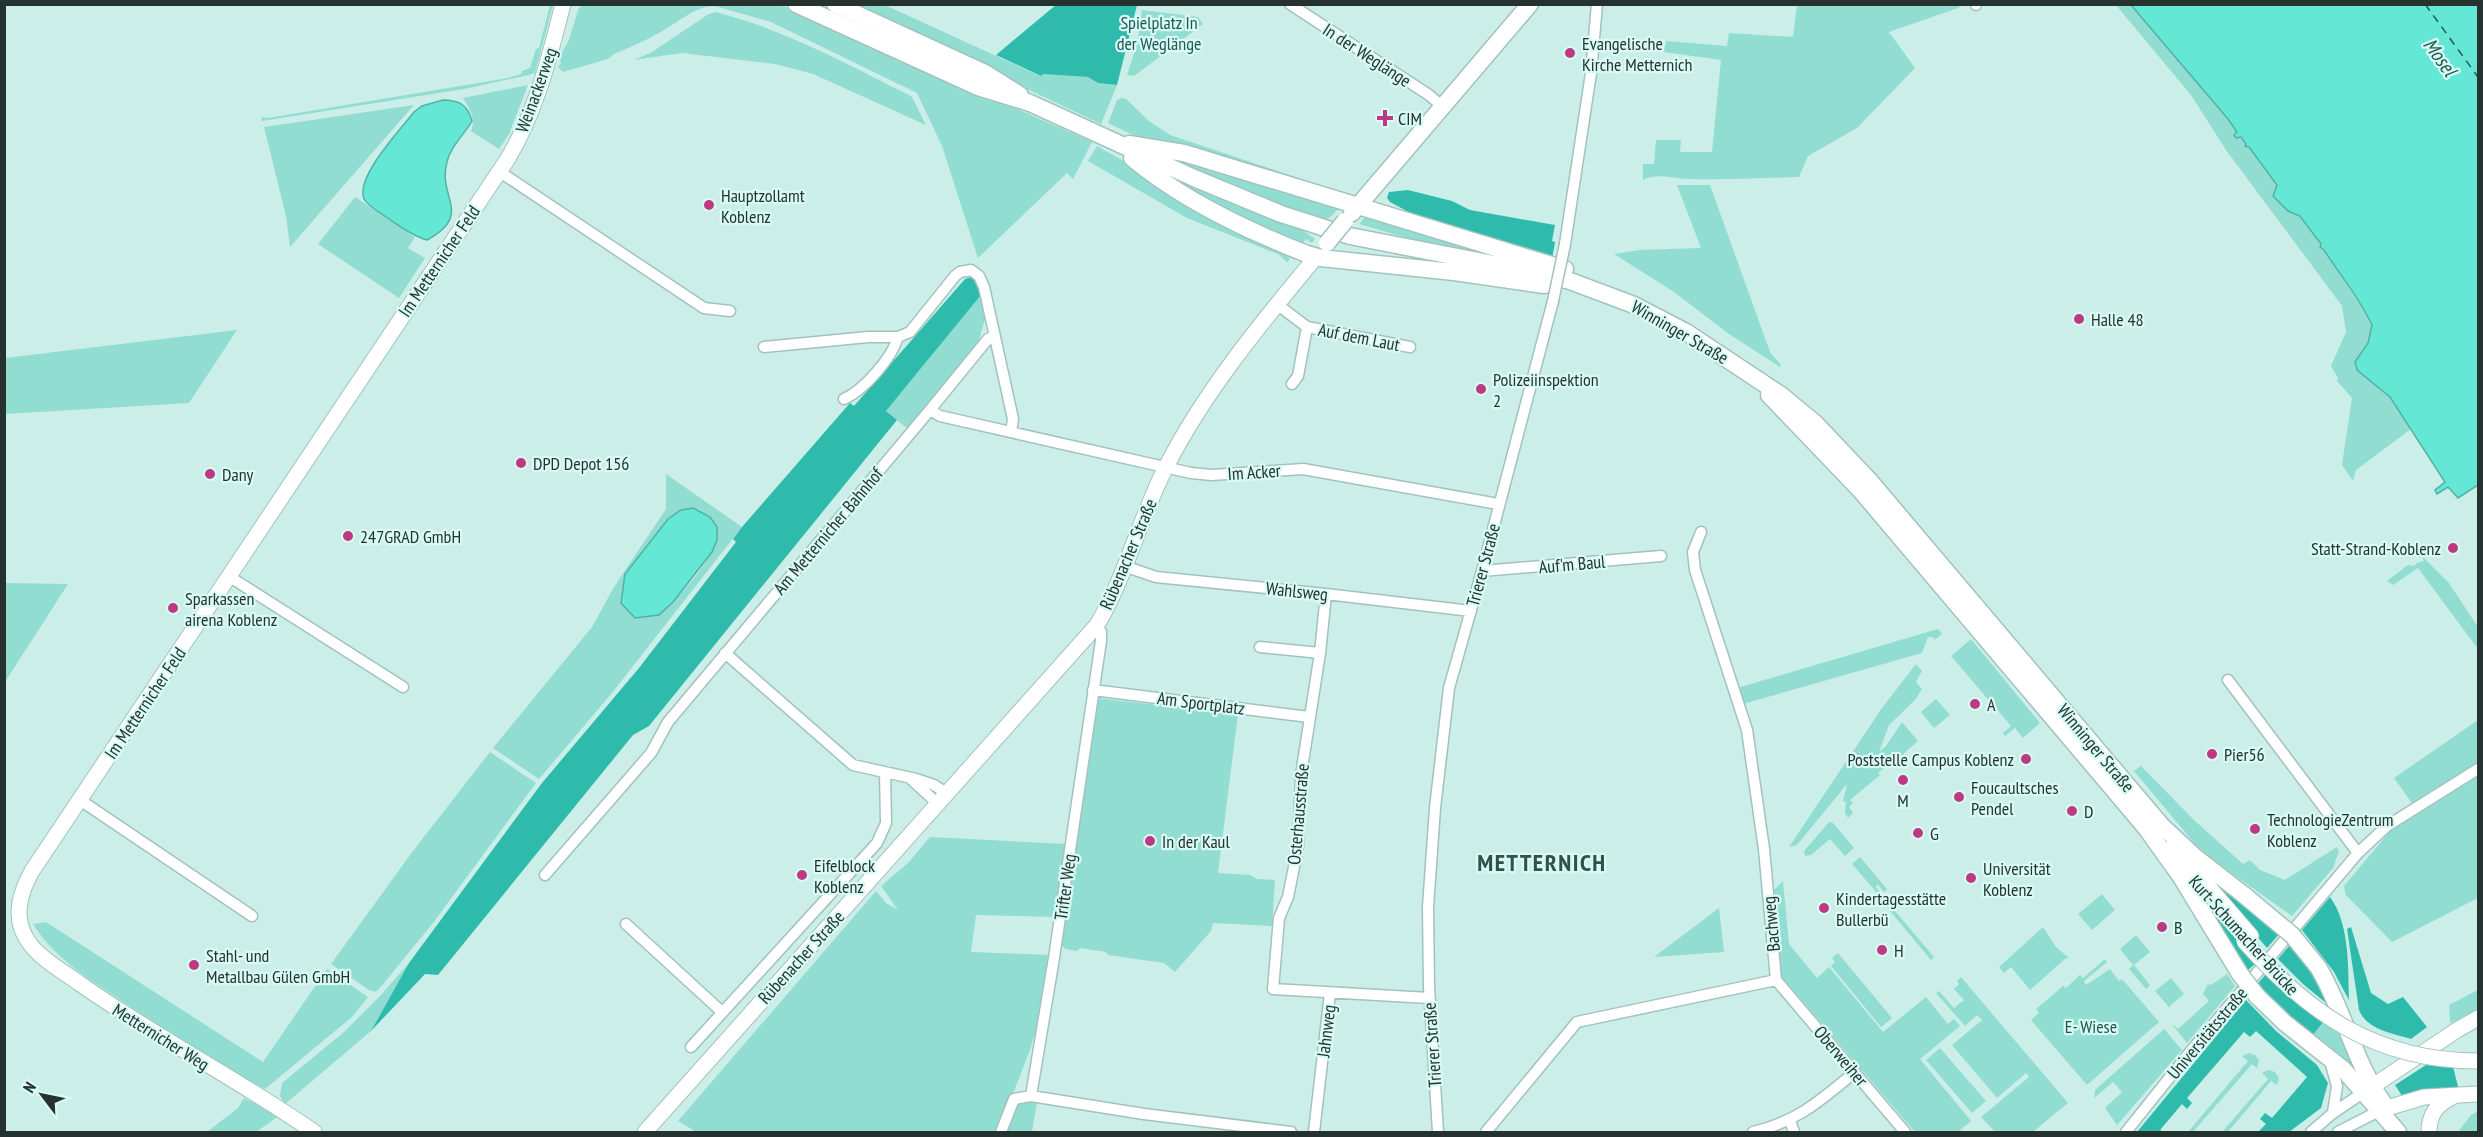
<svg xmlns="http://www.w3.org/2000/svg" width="2483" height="1137" viewBox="0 0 2483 1137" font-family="'PT Sans Narrow',sans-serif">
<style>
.green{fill:#92ddd1;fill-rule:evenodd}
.forest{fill:#2ebbac}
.water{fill:#65e7d6;stroke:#52b1a4;stroke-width:1.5}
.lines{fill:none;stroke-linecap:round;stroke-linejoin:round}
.ferry{stroke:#235a53;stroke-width:1.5;stroke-dasharray:8 6;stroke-linecap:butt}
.street-casing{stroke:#a2c2bd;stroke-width:13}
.secondary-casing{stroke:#a2c2bd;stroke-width:17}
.primary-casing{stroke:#a2c2bd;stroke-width:19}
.street{stroke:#fff;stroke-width:10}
.secondary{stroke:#fff;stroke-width:15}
.primary{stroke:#fff;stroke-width:16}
.street-bridge-casing{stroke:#a2c2bd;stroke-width:13;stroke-linecap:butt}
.secondary-bridge-casing{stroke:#a2c2bd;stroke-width:17;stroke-linecap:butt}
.primary-bridge-casing{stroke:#a2c2bd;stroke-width:19;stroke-linecap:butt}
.street-bridge{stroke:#fff;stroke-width:10}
.secondary-bridge{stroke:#fff;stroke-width:15}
.primary-bridge{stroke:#fff;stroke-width:16}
.poi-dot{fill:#bd3a82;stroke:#d9fbf5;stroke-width:2}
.labels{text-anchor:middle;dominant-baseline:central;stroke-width:4.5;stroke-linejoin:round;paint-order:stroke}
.park-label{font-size:18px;fill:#1f564f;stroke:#d9fbf5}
.poi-label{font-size:18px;fill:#253230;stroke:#d9fbf5;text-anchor:start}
.street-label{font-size:18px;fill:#253230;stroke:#d9fbf5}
.water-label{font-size:20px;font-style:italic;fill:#235a53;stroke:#d9fbf5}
.district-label{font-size:24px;font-weight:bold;letter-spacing:1.5px;fill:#33504b;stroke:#d9fbf5}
</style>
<rect width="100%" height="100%" fill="#cceee8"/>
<path class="green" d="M550 5H553L535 73 529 75 464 89 262 121 261 117 268 118 508 78 521 74 522 71 530 68 536 49 539 48Z
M582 5H781L1092 142 1073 179 1067 173 978 258 942 146 917 93 771 22 715 6C694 6 675 25 657 34 643 42 628 48 614 54L608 59 563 72 558 67 561 63 559 58 569 40 578 10Z
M849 5H885L1040 76 1043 74 1088 77 1098 83 1117 85 1101 124Z
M1797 5H1962L1958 8 1889 32 1915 68 1857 128 1808 156 1799 177C1763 178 1726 180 1690 179 1675 179 1657 172 1643 180V164H1654L1656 140H1681L1680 152H1712L1721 60 1664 52 1666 41 1727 46 1729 33 1793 37Z
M2116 5H2131L2228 119 2237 132 2234 135 2241 137 2275 181 2277 185 2274 196 2288 211 2296 212 2304 220 2370 320C2378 337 2359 353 2357 370L2390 397 2411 429 2356 470 2353 481 2342 465 2352 398 2337 381 2338 378 2331 366 2346 332 2342 306 2226 150 2191 95Z
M1142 10 1198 17 1203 24 1134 76 1127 75 1137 44Z
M715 12C784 29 845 63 907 94L912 97 926 125 813 74 775 64 682 53 634 60 652 52 707 15Z
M528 85 509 134 499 149 471 131C476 118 470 109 463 98Z
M1122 98 1126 99 1149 121 1170 135 1340 192 1139 138 1108 123 1117 100Z
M414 105 290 247 286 216 264 127Z
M1097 146 1284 251 1290 259 1287 262 1278 254 1187 218 1088 161Z
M1166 155 1336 207 1338 209C1333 215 1328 221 1319 220 1300 217 1176 166 1166 155Z
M1152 165 1209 193 1302 230 1315 239 1312 243 1306 239 1301 246 1207 203Z
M1677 185H1710L1770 352 1781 365 1780 367 1729 334 1674 292 1614 254 1639 250 1701 248Z
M355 197 415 237 408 248 425 258 399 298 318 244Z
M1366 216 1502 257 1411 239 1359 224Z
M981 295 986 315 978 344 909 430 886 411Z
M237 330 189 403 5 414V358Z
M666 474 742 527 612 693 539 779 493 748 592 627 614 587 666 509ZM717 540C706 568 681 595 658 615L621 603 623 598Z
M2422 556 2449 583 2478 627V649L2418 568 2393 585 2387 581 2408 565 2414 566 2417 563 2424 561Z
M5 583 68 584 5 682 4 583Z
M1938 629 1942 634 1935 640V638L1928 637 1922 653 1743 704 1737 688Z
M1971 639 2040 723 2023 738 2015 728 2005 736 2003 733 2011 726 1951 656Z
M1916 664 1922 671 1916 682 1922 689 1915 700 1889 725 1879 752 1886 746 1902 722 1918 741 1901 756 1898 753 1882 765 1884 768 1878 773 1880 775 1850 800 1853 803 1849 807 1853 813 1848 818 1845 813 1846 802 1843 801 1847 784 1797 845 1789 847 1882 708Z
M1095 698 1238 714 1218 873 1250 875 1257 879 1275 880 1272 926 1213 923 1211 931 1175 972 1164 963 1108 955 1106 952 1080 948 1077 951 1065 949 1060 943Z
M1936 699 1950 715 1934 728 1921 712Z
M2478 720V762L2412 803 2394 778Z
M490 752 536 783 433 923 379 989 375 992 369 990 331 964 413 851Z
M2141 766 2194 820 2243 864 2250 860 2260 870 2285 880 2337 847 2339 851 2333 868 2292 916 2220 865 2195 844 2134 771Z
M2478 774V898L2392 942 2346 895 2344 886 2391 830Z
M1829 822 1833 823 1854 848 1845 856 1830 839 1811 855 1805 856 1804 851Z
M930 837 1067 844 1056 917 976 915 971 952 1051 955 1044 1001 1030 1050 998 1132H696L678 1121 876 891 886 903 898 910 881 886 908 863Z
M1860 857 1887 889 1884 892 1877 884 1876 887 1882 894 1866 907 1864 904 1877 893 1852 864Z
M1783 881 1789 944 1817 978 1829 967 1883 1032 1926 997 1948 1024 1954 1019 1960 1026 1920 1059 1971 1121 1960 1130 1962 1132H1915L1781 976 1771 893Z
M2102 894 2115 910 2092 930 2078 914Z
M1884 898 1934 957 1931 960 1881 900Z
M1719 908 1724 952 1654 957Z
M46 922 263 1062 327 969 368 997 352 1017 265 1089C218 1066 174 1036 131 1007 94 982 57 962 33 924Z
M2043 927 2056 947 2069 958H2066L2030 990 2011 967 2004 973 1999 967Z
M2136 935 2150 952 2134 965 2150 985 2146 989 2129 969 2133 965 2120 949Z
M1838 953 1892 1018 1881 1027 1831 966 1835 962 1832 958Z
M2105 959 2107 962 2084 981 2086 985 2110 969 2119 981 2122 979 2159 1022 2087 1085 2031 1020 2039 1013 2036 1009 2063 986 2066 988 2080 975 2083 978Z
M409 963 371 1031 285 1104 280 1096 282 1083 344 1032 380 996Z
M2227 974 2235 986 2187 1043 2171 1023 2178 1029 2209 1001 2203 994 2208 984 2211 985Z
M1961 977 2068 1103 2033 1132H1995L1981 1117 2029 1077 2026 1073 1997 1098 1952 1045 1982 1020 1977 1015 1965 1026 1936 993 1939 991 1954 1008 1964 1000 1954 989 1959 984 1957 981Z
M2171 978 2184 994 2169 1007 2155 991Z
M2478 990V1010L2450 1023 2449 1005Z
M2323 1022 2348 1040 2361 1070 2353 1076 2310 1039Z
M2164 1029 2182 1050 2117 1125 2105 1108 2122 1092 2113 1082 2094 1098 2095 1090Z
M1940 1048 1986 1101 1972 1113 1926 1060Z
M2249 1053 2255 1055 2259 1060 2257 1068 2252 1064 2193 1132H2188L2248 1061 2242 1056Z
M2268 1070 2275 1072 2279 1078 2277 1085 2271 1081 2228 1132H2222L2268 1079 2262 1073Z
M244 1098 283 1118H276L256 1132H207L238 1108Z
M1019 1100 1037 1102 1032 1132H1006Z
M2478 1111V1132H2458L2471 1115Z"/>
<path class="forest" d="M1057 4 1137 5 1117 85 1098 83 1088 77 1043 74 1041 76 996 55Z
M1408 190 1452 201 1470 210 1555 225 1552 241 1555 242 1552 259 1431 224 1390 202 1387 198 1389 192Z
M971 277 980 287 981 295 886 411 897 420 649 726 633 735 438 975 425 974 371 1031 409 963 542 783 639 668 736 542 733 539 742 527 850 403 854 406 965 279Z
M2208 879 2234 895 2279 934 2267 948Z
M2202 897 2256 963 2246 972Z
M2330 897C2350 924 2348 968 2349 1000L2334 972 2302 930Z
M2351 927 2371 993 2388 1004 2403 997 2427 1027 2411 1039C2392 1033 2367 1030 2359 1010L2347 929Z
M2290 945 2302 957 2327 998 2326 1003 2303 984 2278 959Z
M2266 974 2323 1022 2310 1039 2255 987Z
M2246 1000 2276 1031 2317 1065 2328 1083 2321 1108 2289 1132H2258L2266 1124 2260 1119 2265 1113 2272 1118 2307 1077 2256 1031 2250 1037 2244 1032 2187 1098 2192 1103 2187 1109 2182 1104 2160 1130 2163 1132H2137Z
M2426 1065 2453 1067 2459 1090 2404 1099 2395 1085Z"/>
<path class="water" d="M2131 5H2478V485L2458 498 2448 487 2437 494 2435 490 2445 482 2390 397 2357 370 2355 362 2368 343 2372 325C2359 297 2340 275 2324 250L2320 247 2321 244 2300 216 2288 211 2273 196 2277 185 2249 147 2245 146 2246 144 2241 137 2236 138 2234 135 2237 132 2228 119Z
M443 100C459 100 468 105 472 121 464 135 450 147 447 162 437 198 474 214 427 240 412 236 398 225 386 217 379 212 368 206 364 199 355 177 401 129 414 112L422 106Z
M693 508 710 517 717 527V540L712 552 673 602 659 615 635 618 621 603 625 574 668 519 681 510Z"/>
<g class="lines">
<path class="ferry" d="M2425 4 2478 77"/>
<g class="street-casing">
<path id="street" d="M1290 4 1429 95 1443 107
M1976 4V5
M500 172 704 308 730 311
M1565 244 1591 73 1597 4
M1278 305 1307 327 1410 347
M994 336 988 339 930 410 940 416 1191 473 1212 475 1303 469 1498 504
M764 347 868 337H898L910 332 955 276 960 272 971 270 979 276 984 287 1013 419 1011 432
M1292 384 1298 376 1307 327
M844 399C864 390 892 358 898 337
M1701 532 1693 552 1695 570 1747 730 1764 849 1776 980
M1124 566 1156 577 1326 594 1471 611
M1482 571 1661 556
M230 577 403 687
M1326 594 1320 653 1301 775 1298 847 1288 897 1279 918 1273 989 1429 998
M1260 647 1320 653
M725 653 853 765 916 779 934 785 946 793
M2228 680 2358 853
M1093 690 1309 717
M912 780 937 803
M80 800 252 916
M545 875 651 753 668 722 930 410
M626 924 722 1012
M1776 980 1905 1132
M691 1047 877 843 886 823 885 772
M2330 1061 2337 1086 2333 1113
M1031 1096 1054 958 1101 641V632L1097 625
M1790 1121 1794 1132
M1001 1132 1014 1099 1031 1096 1144 1114 1291 1132
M1314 1132 1330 993
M1438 1132 1429 987 1428 907 1435 808 1449 688 1482 571 1553 301
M1486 1132 1577 1022 1776 980
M1753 1132C1797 1122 1821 1100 1855 1072
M2126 1132 2190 1052 2358 853 2387 826 2478 769
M2311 1132 2333 1113 2364 1092
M2338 1132 2379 1111"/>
</g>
<g class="secondary-casing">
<path id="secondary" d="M2174 843 2189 864 2251 936
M2373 1086 2457 1030 2478 1018
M2387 1108 2424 1097 2478 1094
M314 1132C238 1079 155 1037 79 983 61 970 35 956 25 936 13 914 21 891 32 871L507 160C536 112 549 59 563 4
M645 1132 1097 625C1126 576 1139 520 1165 469 1204 392 1261 323 1316 257
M2429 1132C2429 1114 2437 1104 2454 1096"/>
</g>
<g class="primary-casing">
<path id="primary" d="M796 4 978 87 1030 103 1194 178 1281 214 1350 236 1514 268 1570 281 1634 305 1686 332 1781 395 1815 423 1869 480 2161 825 2194 856 2244 895
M835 4 985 73 1020 95
M1129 144 1184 153 1565 269
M1132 158C1181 199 1248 231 1307 254L1321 258 1454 272 1544 285
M1352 213 1530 4
M1769 395 1861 491 2146 828 2181 877 2240 974
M2318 967C2344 1010 2354 1062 2384 1104
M2257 996 2285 1023 2343 1069 2398 1132"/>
</g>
<use href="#street" class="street"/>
<use href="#secondary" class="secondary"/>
<use href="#primary" class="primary"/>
<g class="street-bridge-casing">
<path id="street-bridge" d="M1553 301 1565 244"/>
</g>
<g class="secondary-bridge-casing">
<path id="secondary-bridge" d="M2244 941C2309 1014 2376 1061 2478 1061"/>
</g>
<g class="primary-bridge-casing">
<path id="primary-bridge" d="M1327 243 1345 221
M2244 895 2292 935 2318 967
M2240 974 2257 996"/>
</g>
<use href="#street-bridge" class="street-bridge"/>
<use href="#secondary-bridge" class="secondary-bridge"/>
<use href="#primary-bridge" class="primary-bridge"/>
</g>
<g class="poi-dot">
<circle cx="1570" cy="53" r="6"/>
<path d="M1382 109h6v6h6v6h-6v6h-6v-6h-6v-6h6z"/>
<circle cx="709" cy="205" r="6"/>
<circle cx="2079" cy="319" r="6"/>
<circle cx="1481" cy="389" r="6"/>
<circle cx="521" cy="463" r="6"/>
<circle cx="210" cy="474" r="6"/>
<circle cx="348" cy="536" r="6"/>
<circle cx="2453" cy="548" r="6"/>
<circle cx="173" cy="608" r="6"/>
<circle cx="1975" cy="704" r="6"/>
<circle cx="2212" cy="754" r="6"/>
<circle cx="2026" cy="759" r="6"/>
<circle cx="1903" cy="780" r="6"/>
<circle cx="1959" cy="797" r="6"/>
<circle cx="2072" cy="811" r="6"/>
<circle cx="2255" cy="829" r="6"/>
<circle cx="1918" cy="833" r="6"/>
<circle cx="1150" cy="841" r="6"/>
<circle cx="802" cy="875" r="6"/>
<circle cx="1971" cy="878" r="6"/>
<circle cx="1824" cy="908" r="6"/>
<circle cx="2162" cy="927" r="6"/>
<circle cx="1882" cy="950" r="6"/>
<circle cx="194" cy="965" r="6"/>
</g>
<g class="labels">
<g class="park-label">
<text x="1159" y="22">Spielplatz In<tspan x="1159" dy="21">der Weglänge</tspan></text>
<text x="2091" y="1026">E- Wiese</text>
</g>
<g class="poi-label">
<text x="1582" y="43">Evangelische<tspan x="1582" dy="21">Kirche Metternich</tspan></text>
<text x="1398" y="118">CIM</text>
<text x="721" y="195">Hauptzollamt<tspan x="721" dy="21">Koblenz</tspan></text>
<text x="2091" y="319">Halle 48</text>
<text x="1493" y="379">Polizeiinspektion<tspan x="1493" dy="21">2</tspan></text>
<text x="533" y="463">DPD Depot 156</text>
<text x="222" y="474">Dany</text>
<text x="360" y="536">247GRAD GmbH</text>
<text x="2441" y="548" text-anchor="end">Statt-Strand-Koblenz</text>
<text x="185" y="598">Sparkassen<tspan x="185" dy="21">airena Koblenz</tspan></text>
<text x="1987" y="704">A</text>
<text x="2224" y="754">Pier56</text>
<text x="2014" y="759" text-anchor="end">Poststelle Campus Koblenz</text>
<text x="1971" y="787">Foucaultsches<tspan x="1971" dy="21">Pendel</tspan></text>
<text x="1903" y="800" text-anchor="middle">M</text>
<text x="2084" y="811">D</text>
<text x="2267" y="819">TechnologieZentrum<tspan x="2267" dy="21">Koblenz</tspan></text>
<text x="1930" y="833">G</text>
<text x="1162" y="841">In der Kaul</text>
<text x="814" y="865">Eifelblock<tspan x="814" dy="21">Koblenz</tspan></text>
<text x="1983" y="868">Universität<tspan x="1983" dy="21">Koblenz</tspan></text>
<text x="1836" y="898">Kindertagesstätte<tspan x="1836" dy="21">Bullerbü</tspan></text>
<text x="2174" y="927">B</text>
<text x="1894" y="950">H</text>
<text x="206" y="955">Stahl- und<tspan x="206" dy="21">Metallbau Gülen GmbH</tspan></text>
</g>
<g class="street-label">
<text transform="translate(1367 55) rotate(33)">In der Weglänge</text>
<text transform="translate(536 90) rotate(-70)">Weinackerweg</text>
<text transform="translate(439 261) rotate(-56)">Im Metternicher Feld</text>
<text transform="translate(1680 332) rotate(30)">Winninger Straße</text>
<text transform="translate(1359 337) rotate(11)">Auf dem Laut</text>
<text transform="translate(1254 472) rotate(-4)">Im Acker</text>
<text transform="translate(828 531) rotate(-50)">Am Metternicher Bahnhof</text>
<text transform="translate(1128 554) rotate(-67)">Rübenacher Straße</text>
<text transform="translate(1572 564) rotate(-5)">Auf'm Baul</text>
<text transform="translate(1483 565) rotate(-75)">Trierer Straße</text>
<text transform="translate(1297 591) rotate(6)">Wahlsweg</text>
<text transform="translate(145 703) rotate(-56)">Im Metternicher Feld</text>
<text transform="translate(1201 703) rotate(7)">Am Sportplatz</text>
<text transform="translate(2096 748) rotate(50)">Winninger Straße</text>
<text transform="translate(1298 814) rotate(-85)">Osterhausstraße</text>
<text transform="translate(1065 887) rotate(-82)">Trifter Weg</text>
<text transform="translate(1771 924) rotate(-95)">Bachweg</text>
<text transform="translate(2244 935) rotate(48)">Kurt-Schumacher-Brücke</text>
<text transform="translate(801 957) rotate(-48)">Rübenacher Straße</text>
<text transform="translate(1326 1031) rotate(-83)">Jahnweg</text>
<text transform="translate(2207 1033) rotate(-50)">Universitätsstraße</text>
<text transform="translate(161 1037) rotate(32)">Metternicher Weg</text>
<text transform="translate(1432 1045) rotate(-94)">Trierer Straße</text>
<text transform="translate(1841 1056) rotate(50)">Oberweiher</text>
</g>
<g class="water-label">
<text transform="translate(2440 57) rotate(54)">Mosel</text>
</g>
<g class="district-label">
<text x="1542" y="862">METTERNICH</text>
</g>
</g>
<rect width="2483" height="1137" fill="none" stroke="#253230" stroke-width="12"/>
<g transform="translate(42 1095) rotate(302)" stroke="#d9fbf5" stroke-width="4.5" paint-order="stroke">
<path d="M0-4.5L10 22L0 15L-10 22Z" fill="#253230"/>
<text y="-9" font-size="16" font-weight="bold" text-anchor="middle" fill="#253230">N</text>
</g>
</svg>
